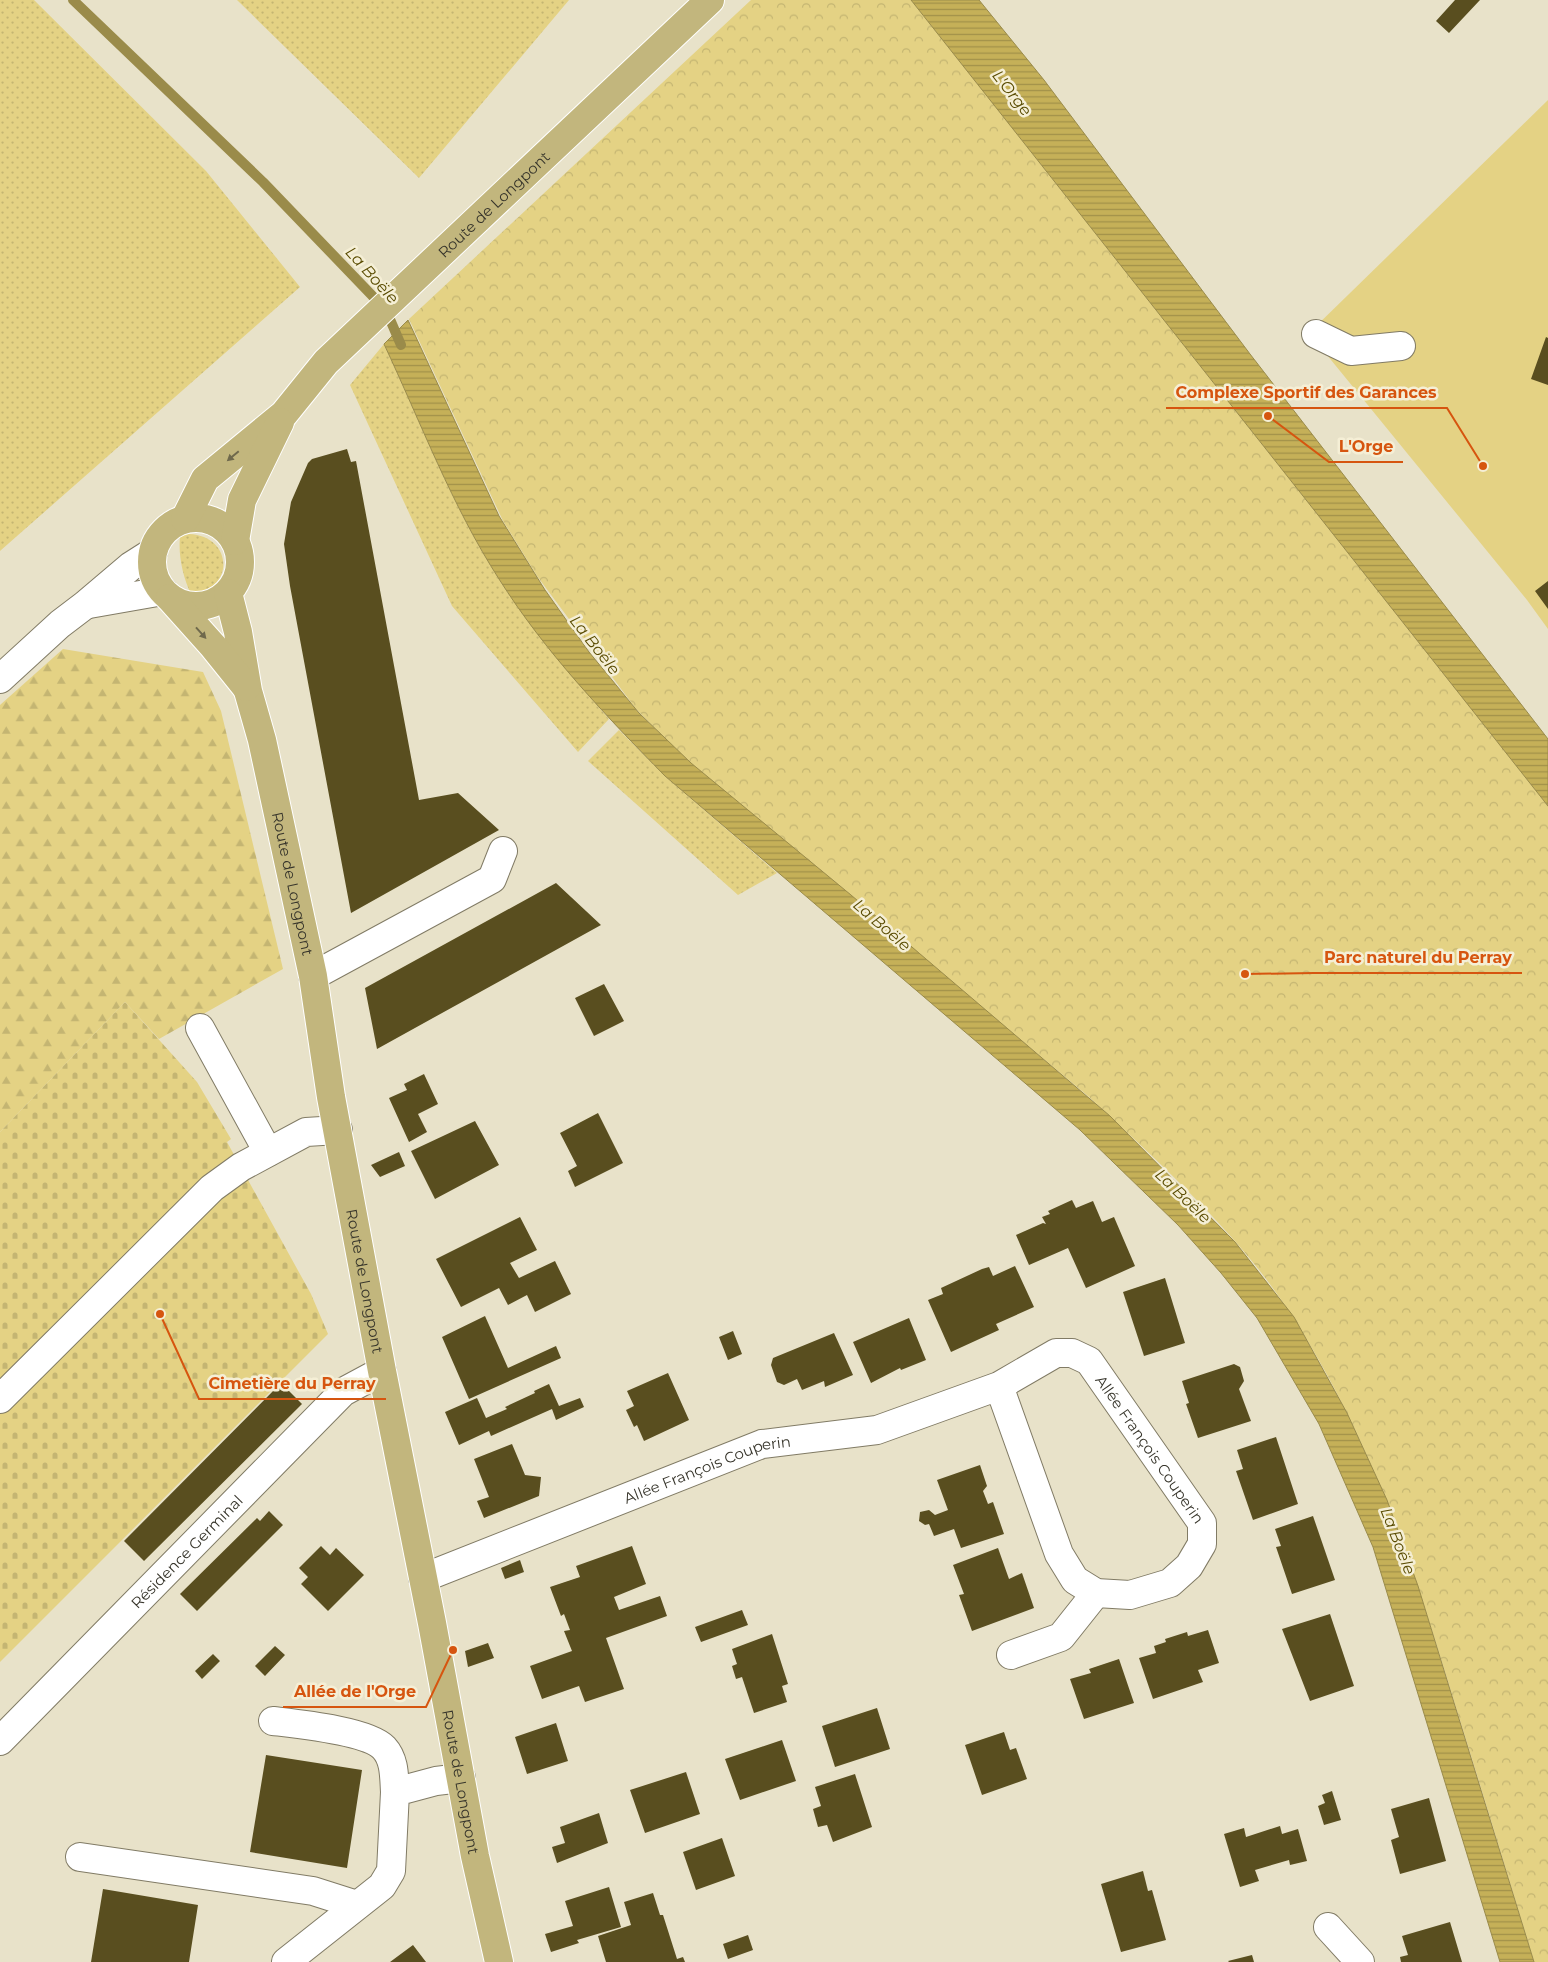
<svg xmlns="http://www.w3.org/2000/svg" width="1548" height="1962" viewBox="0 0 1548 1962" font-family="Montserrat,sans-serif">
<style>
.grass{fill:url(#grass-dots)}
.forest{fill:url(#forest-firs)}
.cemetery{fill:url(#cemetery-stones)}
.park{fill:url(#park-crowns)}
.garden{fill:#e4d284}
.water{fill:url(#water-rules);stroke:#9a8b4a}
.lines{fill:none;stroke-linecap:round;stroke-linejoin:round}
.stream{stroke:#9a8b4a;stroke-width:10}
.building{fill:#594e1f}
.minor-casing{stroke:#817b65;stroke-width:30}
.major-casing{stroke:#fff;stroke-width:30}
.minor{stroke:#fff;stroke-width:28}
.major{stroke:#c2b67d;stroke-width:28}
.oneway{fill:#6f694c}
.labels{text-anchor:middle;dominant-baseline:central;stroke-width:5;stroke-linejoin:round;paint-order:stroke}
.street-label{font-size:15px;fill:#37352b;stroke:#f5efd6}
.water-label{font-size:16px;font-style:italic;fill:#594b01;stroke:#f5efd6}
.leader{fill:none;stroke:#d6550f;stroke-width:2}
.callout-dot{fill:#d6550f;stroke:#f5efd6;stroke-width:2}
.callout-label{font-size:16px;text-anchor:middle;font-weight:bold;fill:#d6550f;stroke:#f5efd6;stroke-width:5;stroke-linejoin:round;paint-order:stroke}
</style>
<defs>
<pattern id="grass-dots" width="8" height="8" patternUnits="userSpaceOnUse" patternTransform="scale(1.25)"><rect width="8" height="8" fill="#e4d284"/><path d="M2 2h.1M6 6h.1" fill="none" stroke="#c4b572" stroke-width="1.8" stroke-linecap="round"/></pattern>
<pattern id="forest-firs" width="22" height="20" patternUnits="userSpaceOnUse" patternTransform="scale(1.25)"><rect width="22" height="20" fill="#e4d284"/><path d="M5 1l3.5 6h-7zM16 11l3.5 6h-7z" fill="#c4b572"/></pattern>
<pattern id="cemetery-stones" width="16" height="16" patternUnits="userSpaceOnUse" patternTransform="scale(1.25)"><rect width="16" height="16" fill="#e4d284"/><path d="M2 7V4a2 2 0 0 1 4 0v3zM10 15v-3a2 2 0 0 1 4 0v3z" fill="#c4b572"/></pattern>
<pattern id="park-crowns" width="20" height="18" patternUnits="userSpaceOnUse" patternTransform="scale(1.25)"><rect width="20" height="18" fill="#e4d284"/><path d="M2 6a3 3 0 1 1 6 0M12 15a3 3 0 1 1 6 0" fill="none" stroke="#c4b572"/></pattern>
<pattern id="water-rules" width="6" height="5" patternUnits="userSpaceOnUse" patternTransform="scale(1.25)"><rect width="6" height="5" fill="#c5b058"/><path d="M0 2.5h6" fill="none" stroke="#a19049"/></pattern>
</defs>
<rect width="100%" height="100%" fill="#e8e2c9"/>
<path class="grass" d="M0 0H34L206 171 300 287 0 551Z
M237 0H569L419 178Z
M384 344C421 423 452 506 499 579 531 630 570 674 609 719L578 752 452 606 350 385Z
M189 534C234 536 235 591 191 594 183 578 178 555 180 537Z
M619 730 665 776 777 873 738 895 588 761Z"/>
<path class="forest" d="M63 649 203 672 221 711 283 969 159 1039 125 1002 0 1132V705Z"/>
<path class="cemetery" d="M125 1002 197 1082 231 1139 227 1142 311 1294 328 1334 0 1662V1132Z"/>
<path class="park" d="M751 0H911L1548 806V1962H1534C1509 1879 1484 1797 1458 1714 1415 1573 1369 1431 1286 1307 1236 1231 1155 1159 1089 1097L688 762 636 709 537 576 503 521 409 319Z"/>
<path class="garden" d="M1548 100V629L1527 600 1309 333Z"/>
<path class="water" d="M911 0H979L1044 80 1250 354 1548 739V806Z
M408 320 499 516 545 590 589 652 639 713 691 763 851 895 1110 1116 1235 1242 1294 1317 1347 1413 1387 1500 1418 1586 1534 1962H1500L1373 1547 1319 1424 1257 1318 1221 1273 1178 1225 1080 1130 665 776C605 715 545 652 499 579 452 506 421 423 384 344Z"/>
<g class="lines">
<path class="stream" d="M73 0 263 182 386 310 401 345"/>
</g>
<path class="building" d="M1455 0H1480L1449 33 1436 21Z
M1546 337 1548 338V385L1531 379Z
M347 449 351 462 356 461 419 800 458 793 499 830 351 913 290 586 284 544 291 502 308 463 312 459Z
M1548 581V609L1535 591Z
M556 883 601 925 377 1049 365 988Z
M604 984 624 1021 594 1036 575 998Z
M424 1074 438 1104 418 1114 427 1132 409 1142 389 1098 407 1090 404 1084Z
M598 1113 623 1163 575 1187 568 1171 577 1166 560 1133Z
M475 1121 499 1165 435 1199 411 1151Z
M399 1152 405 1166 380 1177 371 1165Z
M1072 1200 1076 1208 1093 1201 1102 1222 1114 1217 1135 1266 1086 1288 1068 1248 1029 1265 1016 1235 1043 1223 1046 1224 1042 1217 1050 1214 1048 1211Z
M520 1217 537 1250 510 1263 519 1278 555 1261 571 1294 535 1312 527 1295 508 1305 499 1288 461 1307 436 1259Z
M1015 1266 1034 1307 996 1324 999 1330 951 1352 928 1300 943 1294 941 1288 982 1269 989 1267 993 1276Z
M1165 1278 1185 1343 1144 1356 1123 1292Z
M485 1316 508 1368 556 1346 561 1358 469 1399 442 1337Z
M909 1318 926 1360 901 1370 900 1368 871 1383 853 1342Z
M733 1331 742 1354 728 1360 719 1337Z
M834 1333 853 1375 825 1387 824 1381 802 1390 797 1379 784 1385 777 1382 771 1365 773 1358Z
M1234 1364 1240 1367 1244 1381 1239 1389 1251 1421 1198 1438 1186 1404 1189 1403 1182 1381Z
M668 1373 689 1420 644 1441 637 1425 634 1427 626 1410 634 1406 627 1391Z
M281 1383 302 1404 144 1561 124 1541Z
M549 1384 559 1406 580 1398 584 1407 556 1420 552 1409 491 1436 489 1431 459 1445 445 1412 477 1398 486 1418 507 1409 505 1407 535 1393 534 1391Z
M1276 1437 1298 1504 1253 1520 1236 1471 1243 1469 1237 1450Z
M512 1444 525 1475 541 1477 539 1496 484 1518 477 1501 489 1497 474 1459Z
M980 1465 987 1486 983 1491 988 1504 993 1502 1004 1534 961 1548 954 1529 934 1536 929 1524 925 1525 919 1521 920 1512 929 1510 935 1515 948 1510 937 1480Z
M269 1511 283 1525 197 1611 180 1594 257 1518 260 1521Z
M1313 1516 1335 1580 1292 1594 1276 1547 1281 1546 1275 1529Z
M321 1546 330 1555 336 1548 364 1575 328 1611 301 1584 308 1577 299 1568Z
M632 1546 646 1584 614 1597 619 1610 660 1596 667 1616 606 1638 624 1689 585 1702 579 1686 542 1699 530 1666 572 1651 564 1631 570 1630 564 1614 561 1616 550 1587 580 1577 576 1566Z
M998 1548 1009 1579 1022 1573 1034 1608 972 1631 959 1595 964 1594 953 1565Z
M520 1560 524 1572 505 1579 501 1568Z
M742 1610 748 1625 701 1642 695 1627Z
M1330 1614 1354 1686 1310 1701 1282 1629Z
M1208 1630 1219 1663 1198 1670 1203 1682 1153 1699 1139 1658 1156 1653 1154 1646 1166 1642 1165 1639 1187 1632 1188 1636Z
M772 1634 788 1684 782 1686 787 1702 754 1713 742 1677 736 1679 732 1666 737 1664 732 1649Z
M488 1643 494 1658 468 1667 465 1651Z
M275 1646 285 1655 265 1676 255 1666Z
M213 1654 220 1661 202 1679 195 1671Z
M1119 1659 1134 1703 1084 1719 1070 1679 1091 1673 1089 1669Z
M877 1708 890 1749 835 1767 822 1726Z
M556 1723 568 1761 527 1774 515 1737Z
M1004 1732 1010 1750 1016 1748 1027 1779 982 1795 965 1745Z
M782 1740 796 1781 740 1800 725 1759Z
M266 1755 362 1770 347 1868 250 1852Z
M686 1772 700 1814 645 1833 630 1790Z
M855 1774 872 1827 833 1842 827 1825 818 1827 813 1809 821 1806 815 1787Z
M1332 1791 1341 1820 1324 1825 1318 1806 1325 1803 1322 1795Z
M1429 1798 1446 1861 1400 1874 1391 1840 1399 1837 1391 1809Z
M599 1813 608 1843 557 1863 552 1847 565 1843 560 1827Z
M1280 1826 1282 1834 1298 1829 1307 1861 1290 1865 1289 1860 1255 1870 1259 1881 1240 1887 1224 1834 1244 1828 1246 1837Z
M722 1838 735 1876 696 1890 683 1852Z
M1143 1871 1148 1891 1152 1890 1166 1940 1121 1952 1101 1884Z
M609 1887 621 1927 577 1940 579 1943 551 1952 545 1934 573 1926 565 1901Z
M103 1889 198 1905 189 1962H91Z
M653 1893 660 1915H663L677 1959 683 1957 685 1962H606L598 1936 631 1925 624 1902Z
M1450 1922 1462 1962H1401L1400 1957 1408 1955 1402 1936Z
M748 1935 753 1950 728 1959 723 1944Z
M413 1945 426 1962H390Z
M1252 1955 1254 1962H1229L1228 1961Z"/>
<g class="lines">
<g class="minor-casing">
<g id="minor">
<path d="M1316 334 1351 351 1401 346"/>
<path d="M89 604 163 591"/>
<path d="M0 679 60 624 85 605 131 566 153 552"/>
<path d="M313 976 492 879 503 851"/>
<path d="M200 1028 268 1152"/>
<path d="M0 1399 212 1188 241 1167 306 1132 338 1130"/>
<path id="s1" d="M423 1578 762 1444 877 1430 999 1386 1056 1353H1072L1089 1361 1202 1523V1544L1189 1566 1170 1583 1130 1595 1096 1593 1075 1580 1059 1554 999 1386"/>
<path d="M1011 1655 1061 1637 1096 1593"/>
<path d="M273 1721C298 1724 368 1731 384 1748 395 1760 394 1777 395 1792"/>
<path id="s2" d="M0 1741 343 1392 382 1371"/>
<path d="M80 1857 313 1891 357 1905"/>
<path d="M1328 1927 1360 1962"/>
<path d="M286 1962 382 1886 391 1871 395 1792 436 1781 461 1778"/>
</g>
</g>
<g class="major-casing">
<g id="major">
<circle cx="196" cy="562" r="44"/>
<path id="s3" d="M185 519 205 479 284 414 326 362 710 0"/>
<path d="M235 541 242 500 280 422"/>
<path id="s4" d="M228 593 238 632 248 691 262 740 313 976 331 1097 382 1371 432 1623 475 1856 499 1962"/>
<path d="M170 598 213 646 246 687"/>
</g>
</g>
<use href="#minor" class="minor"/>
<use href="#major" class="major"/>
</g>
<defs><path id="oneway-solid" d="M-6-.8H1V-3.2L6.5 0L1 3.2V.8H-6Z" transform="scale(1.25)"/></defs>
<g class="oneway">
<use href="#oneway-solid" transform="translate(233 456) rotate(140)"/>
<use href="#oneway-solid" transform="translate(201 633) rotate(48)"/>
</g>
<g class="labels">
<g class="street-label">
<text stroke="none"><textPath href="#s3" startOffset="444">Route de Longpont</textPath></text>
<text stroke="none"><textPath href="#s4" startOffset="298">Route de Longpont</textPath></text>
<text stroke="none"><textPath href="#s4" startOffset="702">Route de Longpont</textPath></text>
<text stroke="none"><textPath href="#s1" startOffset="818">Allée François Couperin</textPath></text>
<text stroke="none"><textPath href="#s1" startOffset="305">Allée François Couperin</textPath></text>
<text stroke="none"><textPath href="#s2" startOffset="266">Résidence Germinal</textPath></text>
<text stroke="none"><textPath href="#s4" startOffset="1212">Route de Longpont</textPath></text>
</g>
<g class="water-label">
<text transform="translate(1012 93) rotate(52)">L'Orge</text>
<text transform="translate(372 275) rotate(48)">La Boële</text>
<text transform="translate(595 645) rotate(52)">La Boële</text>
<text transform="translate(882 925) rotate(41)">La Boële</text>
<text transform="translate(1183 1196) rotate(44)">La Boële</text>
<text transform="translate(1398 1541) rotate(69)">La Boële</text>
</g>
</g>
<path class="leader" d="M1483 466L1447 408H1166M1268 416L1329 462H1403M1245 974L1314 973H1522M160 1314L199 1399H386M453 1650L426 1707H283"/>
<g class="callout-dot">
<circle cx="1483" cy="466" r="5"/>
<circle cx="1268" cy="416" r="5"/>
<circle cx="1245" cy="974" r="5"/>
<circle cx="160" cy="1314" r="5"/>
<circle cx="453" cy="1650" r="5"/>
</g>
<g class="callout-label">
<text x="1306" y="398">Complexe Sportif des Garances</text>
<text x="1366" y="452">L'Orge</text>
<text x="1418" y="963">Parc naturel du Perray</text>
<text x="292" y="1389">Cimetière du Perray</text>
<text x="355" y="1697">Allée de l'Orge</text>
</g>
</svg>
